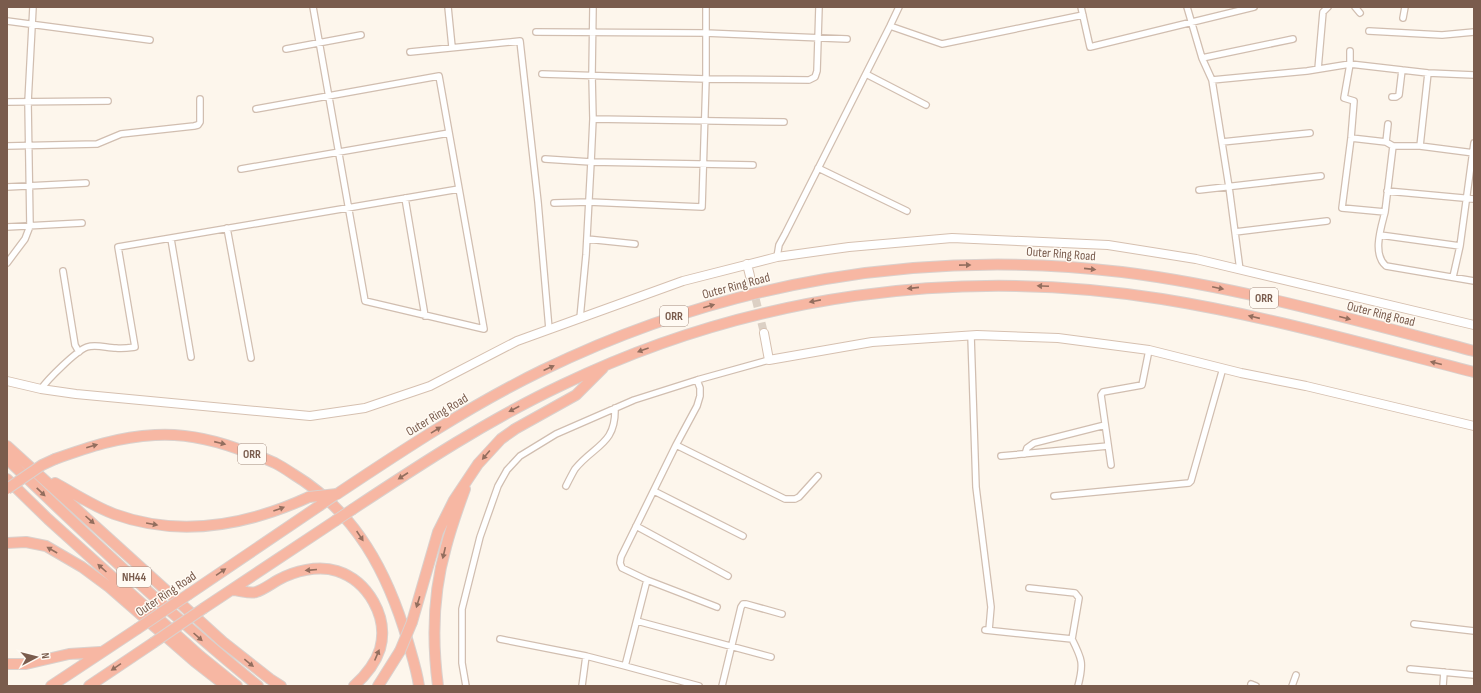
<svg xmlns="http://www.w3.org/2000/svg" width="1481" height="693" viewBox="0 0 1481 693" font-family="'Sofia Sans Condensed',sans-serif">
<style>
.lines{fill:none;stroke-linecap:round;stroke-linejoin:round}
.secondary-tunnel{stroke:#dcd0c4;stroke-width:8;stroke-dasharray:8 4;stroke-linecap:butt}
.street-casing{stroke:#d1beb0;stroke-width:8}
.secondary-casing{stroke:#d6c0b0;stroke-width:10}
.highway-casing{stroke:#dad1cd;stroke-width:12}
.street{stroke:#fff;stroke-width:5.5}
.secondary{stroke:#fff;stroke-width:8}
.highway{stroke:#f7b7a3;stroke-width:10}
.highway-bridge-casing{stroke:#dad1cd;stroke-width:12;stroke-linecap:butt}
.highway-bridge{stroke:#f7b7a3;stroke-width:10}
.oneway{fill:#936e5e}
.labels{text-anchor:middle;dominant-baseline:central;stroke-width:3;stroke-linejoin:round;paint-order:stroke}
.shield{fill:#fffaf3;stroke:#a28b7f;stroke-width:1}
.shield-label{font-size:12px;font-weight:bold;fill:#7a5c4d}
.street-label{font-size:13px;fill:#7a5c4d;stroke:#fffaf3}
</style>
<rect width="100%" height="100%" fill="#fdf6ec"/>
<g class="lines">
<path class="secondary-tunnel" d="M750 276 764 333"/>
<g class="street-casing">
<path id="street" d="M448 7 452 47
M1081 7 1090 47 1254 7
M1187 7 1202 58 1212 80 1229 187 1240 270
M1355 7 1360 13
M1403 18 1405 7
M7 21 150 40
M890 26 942 44 1083 15
M1369 31 1442 35 1474 32
M536 32 705 33 847 39
M286 49 361 35
M1350 51V64L1344 98 1354 101 1351 138 1342 208 1385 212C1381 228 1372 254 1386 266L1474 281
M410 52 520 41 538 202 549 329
M1202 58 1293 39
M1318 69 1323 12 1328 7
M542 74 706 79 809 80 815 77 817 71 819 7
M866 74 926 105
M1212 80 1307 71 1350 64 1428 73 1474 75
M1392 97H1396L1399 95 1402 70
M7 102 108 101
M256 109 439 76 484 329 365 301C348 203 331 105 313 7
M593 119 784 122
M1351 138 1386 142 1393 146H1420L1474 153
M1222 142 1310 133
M1386 142 1388 124
M7 146 97 144 121 134 194 126 198 125 200 122V99
M1420 146 1428 73
M545 159 591 162 593 119 592 75 593 7
M818 168 907 211
M241 169 449 133
M7 187 86 183
M1199 190 1321 176
M1387 191 1474 199
M405 198 425 316
M554 203 589 202 702 207 706 79V7
M1385 212 1393 146
M7 227 82 223
M227 228 251 358
M1235 232 1327 221
M1380 235 1460 246
M171 239 191 357
M587 239 635 244
M777 257 779 245 785 234 890 26 899 7
M7 263 25 239 30 226 28 102 33 7
M63 271 75 345 79 352
M1453 277 1460 246 1474 143
M580 318 586 255 591 162 753 165
M971 336 976 487 991 607 989 630
M41 389C48 379 76 351 87 347 96 344 107 348 116 348 122 349 128 348 135 347L118 247 459 189
M676 445 785 499H795L799 497 818 476
M1025 454 1027 448 1034 443 1105 425
M1001 456 1108 446
M1111 465 1101 395 1103 392 1142 385 1149 350
M566 486C569 480 572 474 575 469 594 445 616 445 615 408
M654 491 743 536
M1054 496 1189 483 1191 481 1223 368
M636 526 728 576
M647 580 717 607
M1029 588 1075 593 1079 598 1072 639
M637 621 771 657
M1414 624 1474 631
M985 630 1072 639C1082 659 1084 663 1078 686
M500 639 586 656
M625 666 699 686
M1410 669 1474 675
M1251 684 1256 686
M466 686 462 663V609L480 537 498 486 507 470 520 456 556 434 634 400 697 380 769 360
M582 686 586 656 625 666 647 580 622 568 620 563 621 557 676 445 697 406 700 396V388L697 380
M722 686 741 607 743 604H746L782 614
M1292 686 1296 675
M1443 686 1444 672"/>
</g>
<g class="secondary-casing">
<path id="secondary" d="M747 264 750 276
M764 333 769 360 872 342 977 335 1058 338 1149 350 1241 373 1306 386 1474 426
M7 381 41 389 76 394 310 416 365 408 430 386 517 341 683 281 777 257 849 247 952 238 1108 245 1196 259 1474 325"/>
</g>
<g class="highway-casing">
<path id="highway" d="M7 446 223 642 270 679 281 686
M7 459C88 537 171 615 258 686
M55 459C89 447 118 437 155 435 187 433 219 441 249 453 258 456 266 459 275 463 281 466 287 470 293 474 356 512 388 573 408 642 412 656 417 671 419 686
M7 479 48 519 200 656 237 686
M55 483C75 494 93 506 114 514 180 538 248 525 309 497
M337 494C403 450 471 405 543 370 724 282 922 248 1122 272 1241 287 1358 321 1474 351
M353 509C421 464 488 420 562 385 748 295 958 266 1162 299 1268 316 1371 346 1474 372
M7 543 26 542 46 546 82 567 109 587 194 661 226 686
M232 590C239 590 250 594 256 592 263 590 271 584 278 580 294 571 318 565 337 571 368 581 389 617 380 649 375 665 365 676 354 686
M189 594 319 506
M204 608 335 521
M412 622 438 532 454 500 478 464 501 439 515 429 576 395 603 368
M7 664H26L69 654 100 652
M51 686 137 629
M89 686 153 643
M378 686 400 651
M438 686C432 640 433 592 446 547 451 528 458 508 465 489"/>
</g>
<use href="#street" class="street"/>
<use href="#secondary" class="secondary"/>
<use href="#highway" class="highway"/>
<g class="highway-bridge-casing">
<path id="highway-bridge" d="M7 489 42 465 55 459
M309 497 337 494
M319 506 335 495
M335 521 353 509
M137 629 189 594
M153 643 204 608
M400 651 412 622"/>
</g>
<use href="#highway-bridge" class="highway-bridge"/>
</g>
<defs><path id="oneway-solid" d="M-6-.8H1V-3.2L6.5 0L1 3.2V.8H-6Z"/></defs>
<g class="oneway">
<use href="#oneway-solid" transform="translate(965 265) rotate(-1)"/>
<use href="#oneway-solid" transform="translate(1090 269) rotate(6)"/>
<use href="#oneway-solid" transform="translate(1043 286) rotate(-177)"/>
<use href="#oneway-solid" transform="translate(913 288) rotate(174)"/>
<use href="#oneway-solid" transform="translate(1218 288) rotate(12)"/>
<use href="#oneway-solid" transform="translate(815 301) rotate(169)"/>
<use href="#oneway-solid" transform="translate(709 306) rotate(-16)"/>
<use href="#oneway-solid" transform="translate(1254 317) rotate(-167)"/>
<use href="#oneway-solid" transform="translate(1345 318) rotate(14)"/>
<use href="#oneway-solid" transform="translate(643 350) rotate(160)"/>
<use href="#oneway-solid" transform="translate(1436 363) rotate(-166)"/>
<use href="#oneway-solid" transform="translate(549 368) rotate(-25)"/>
<use href="#oneway-solid" transform="translate(514 409) rotate(152)"/>
<use href="#oneway-solid" transform="translate(436 430) rotate(-32)"/>
<use href="#oneway-solid" transform="translate(220 443) rotate(13)"/>
<use href="#oneway-solid" transform="translate(92 446) rotate(-16)"/>
<use href="#oneway-solid" transform="translate(486 455) rotate(130)"/>
<use href="#oneway-solid" transform="translate(403 476) rotate(147)"/>
<use href="#oneway-solid" transform="translate(41 492) rotate(44)"/>
<use href="#oneway-solid" transform="translate(279 509) rotate(-20)"/>
<use href="#oneway-solid" transform="translate(90 520) rotate(42)"/>
<use href="#oneway-solid" transform="translate(152 524) rotate(10)"/>
<use href="#oneway-solid" transform="translate(360 536) rotate(56)"/>
<use href="#oneway-solid" transform="translate(52 550) rotate(-150)"/>
<use href="#oneway-solid" transform="translate(444 553) rotate(103)"/>
<use href="#oneway-solid" transform="translate(102 568) rotate(-138)"/>
<use href="#oneway-solid" transform="translate(311 570) rotate(175)"/>
<use href="#oneway-solid" transform="translate(221 572) rotate(-34)"/>
<use href="#oneway-solid" transform="translate(418 602) rotate(107)"/>
<use href="#oneway-solid" transform="translate(198 637) rotate(42)"/>
<use href="#oneway-solid" transform="translate(377 655) rotate(-67)"/>
<use href="#oneway-solid" transform="translate(249 663) rotate(39)"/>
<use href="#oneway-solid" transform="translate(116 667) rotate(146)"/>
</g>
<g class="labels">
<g class="shield">
<rect x="1250" y="288" width="28" height="20" rx="3"/>
<rect x="660" y="306" width="28" height="20" rx="3"/>
<rect x="238" y="444" width="28" height="20" rx="3"/>
<rect x="117" y="567" width="34" height="20" rx="3"/>
</g>
<g class="shield-label">
<text x="1264" y="298">ORR</text>
<text x="674" y="316">ORR</text>
<text x="252" y="454">ORR</text>
<text x="134" y="577">NH44</text>
</g>
<g class="street-label">
<text transform="translate(1061 254) rotate(4)">Outer Ring Road</text>
<text transform="translate(736 286) rotate(-15)">Outer Ring Road</text>
<text transform="translate(1381 314) rotate(14)">Outer Ring Road</text>
<text transform="translate(437 415) rotate(-31)">Outer Ring Road</text>
<text transform="translate(166 594) rotate(-34)">Outer Ring Road</text>
</g>
</g>
<rect width="1481" height="693" fill="none" stroke="#7a5c4d" stroke-width="16"/>
<g transform="translate(36 657) rotate(83)" stroke="#fffaf3" stroke-width="3" paint-order="stroke">
<path d="M0-3L7 15L0 10L-7 15Z" fill="#7a5c4d"/>
<text y="-6" font-size="11" font-weight="bold" text-anchor="middle" fill="#7a5c4d">N</text>
</g>
</svg>
